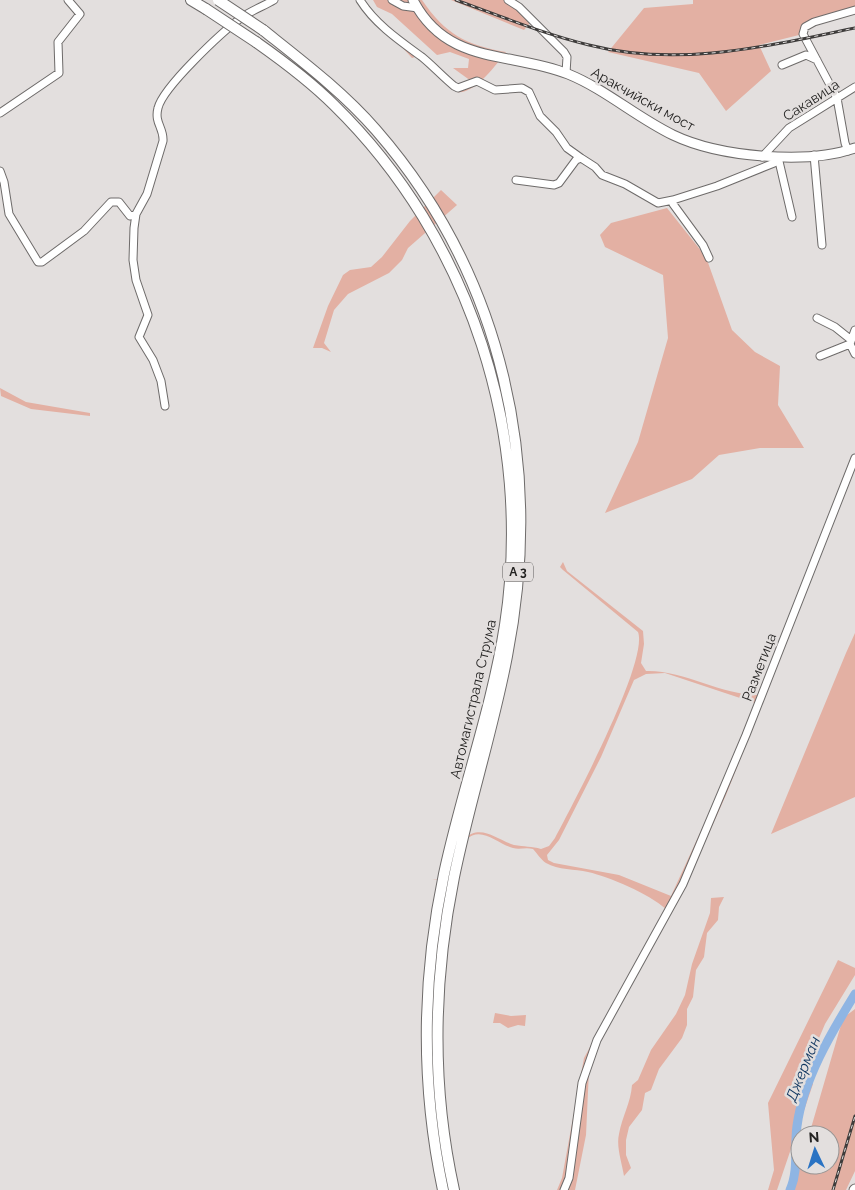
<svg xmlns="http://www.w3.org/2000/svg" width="855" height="1190" viewBox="0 0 855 1190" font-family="Raleway,sans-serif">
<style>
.green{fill:#e3b0a3;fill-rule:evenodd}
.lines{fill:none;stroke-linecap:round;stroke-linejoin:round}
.river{stroke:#8fb5e3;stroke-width:9}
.minor-casing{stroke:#6e6b6a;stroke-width:9}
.major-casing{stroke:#6e6b6a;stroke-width:11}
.highway-casing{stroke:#6e6b6a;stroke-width:12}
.minor{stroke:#fff;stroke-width:7}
.major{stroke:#fff;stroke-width:9}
.highway{stroke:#fff;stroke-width:10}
.rail-casing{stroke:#3e3c3b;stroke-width:3}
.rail{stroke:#e3dfde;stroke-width:1;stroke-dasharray:4;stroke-linecap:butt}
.highway-bridge-casing{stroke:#6e6b6a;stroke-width:12;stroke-linecap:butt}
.highway-bridge{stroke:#fff;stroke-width:10}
.labels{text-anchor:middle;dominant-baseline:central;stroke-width:5;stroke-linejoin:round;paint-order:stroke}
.shield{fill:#e3dfde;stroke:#5d5b5a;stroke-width:1}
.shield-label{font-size:12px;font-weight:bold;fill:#242322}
.street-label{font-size:14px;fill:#242322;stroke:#e3dfde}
.water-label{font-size:15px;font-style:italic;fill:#0e355f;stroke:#e3dfde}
</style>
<rect width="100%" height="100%" fill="#e3dfde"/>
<path class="green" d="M373 0H422C445 34 466 45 506 52 496 65 474 95 457 92L418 56 412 58 366 8 458 87 471 81 453 68H468L469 59 450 52 437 55 392 14 377 7Z
M451 0H509L530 23 524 30Z
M693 0H855V10L814 22 803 34 759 45 771 71 726 111 699 73 608 52 644 8 693 4Z
M441 190 457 205 408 248 402 260 389 273 348 294 334 310 324 343 331 352 322 348H313L328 306 343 275 350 270 371 267 382 257 410 221Z
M667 208 706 257 732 330 755 352 780 366 778 405 804 448H760L719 455 692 479 605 513 638 442 668 338 663 275 605 247 600 235 611 223Z
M0 388 26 402 90 413V416L31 409 1 396Z
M563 562 567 571 643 631 644 644 641 663 646 671C684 670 720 695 759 695L781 637 788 638 726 795 683 891 604 1031 589 1070 586 1135 575 1190H557L562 1178 584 1058 666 909C649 894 610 877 588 872 575 869 558 870 546 863 541 860 537 853 533 849 525 847 520 850 513 848 497 844 481 825 466 840L451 881 432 879H450L464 839C481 823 497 840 514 845 524 847 532 846 541 849L549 846 555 838C573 804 649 661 638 632L563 570 560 567ZM665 673 755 703 729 770 671 896 619 875 554 863 548 860 547 855 559 840 601 757 634 680 646 674Z
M855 633V797L771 834 846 653Z
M724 897 719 907 718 920 707 933 704 957 696 970 693 997 687 1009V1025L682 1038 659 1069 651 1090 645 1093 642 1110 629 1127 626 1140V1155L631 1168 624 1176C622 1163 616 1147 619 1134 622 1117 631 1102 632 1085L638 1080 651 1050 676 1014 685 995 692 964 710 913 711 898Z
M838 960 855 968V975L825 1024 811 1057 813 1084 777 1190H768L774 1170 768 1103Z
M855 1009V1171L846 1190H789L800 1163V1165H830V1135H809L843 1018Z
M495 1013 511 1016 526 1015 525 1026 518 1025 508 1028 500 1023H493Z"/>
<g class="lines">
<path class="river" d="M790 1190C799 1170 794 1147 797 1126 803 1080 831 1033 855 994"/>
<g class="minor-casing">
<path id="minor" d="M360 0C375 24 400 41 422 57 433 66 443 77 454 86L458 88 477 81 495 90 522 88 529 92 540 116 556 132 567 148 581 158
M392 0 403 6 418 8
M508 0 519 7 564 52 567 57 566 73
M782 65 806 55 817 60
M0 113 59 73 58 42 80 14 68 0
M848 151 845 143 837 98 803 34 805 27 814 22 855 10
M814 155 822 245
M762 157 789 128 855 87
M0 171 4 182 9 214 38 262H42L84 231 111 202H119L130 216 136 214
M516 180 554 185 559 183 576 160 581 158 595 167 602 175 625 184 658 203 673 200 717 186 774 163 778 157 792 217
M673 200V204L703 245 709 258
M817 318 835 327 850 339
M850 344 855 354
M820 356 850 344 855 330
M165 406 161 381 153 360 139 337 148 315 136 280 133 260 134 228 136 214 147 194 163 141C164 128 154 123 158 108 163 87 222 32 241 18 250 11 264 6 274 0
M564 1190 569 1178 582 1083 597 1040 683 884 746 735 855 458"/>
</g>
<g class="major-casing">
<path id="major" d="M413 0C447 66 510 51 568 74 605 89 636 117 673 135 719 157 807 165 855 148
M854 1190 855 1189"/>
</g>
<g class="highway-casing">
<path id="highway" d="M191 0 206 9
M263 30C302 61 343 92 376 130 504 277 544 467 507 656 493 730 469 803 454 877 433 981 431 1086 454 1190
M256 42C283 61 310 81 334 105 471 239 534 436 505 625 492 709 462 790 444 874 422 978 421 1086 443 1190"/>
</g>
<use href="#minor" class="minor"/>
<use href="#major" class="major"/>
<use href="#highway" class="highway"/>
<g class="rail-casing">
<path id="rail" d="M456 0C500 16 544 34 589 45 679 68 767 46 855 28
M833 1190 855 1116"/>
</g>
<use href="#rail" class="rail"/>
<g class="highway-bridge-casing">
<path id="highway-bridge" d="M218 0 263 30
M206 9 256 42"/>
</g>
<use href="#highway-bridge" class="highway-bridge"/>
</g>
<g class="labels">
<rect class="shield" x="503" y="562.5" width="30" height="19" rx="4"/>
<g class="shield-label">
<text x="518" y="572">A 3</text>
</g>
<g class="street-label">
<text transform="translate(643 99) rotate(29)">Аракчийски мост</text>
<text transform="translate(811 100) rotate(-33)">Сакавица</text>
<text transform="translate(759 667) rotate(-69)">Разметица</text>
<text transform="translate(473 699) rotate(-77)">Автомагистрала Струма</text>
</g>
<g class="water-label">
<text transform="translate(803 1069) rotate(-68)">Джерман</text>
</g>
</g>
<g transform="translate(815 1150) rotate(356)"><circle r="24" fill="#e3dfde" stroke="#979493"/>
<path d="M0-4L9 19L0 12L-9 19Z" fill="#2a73c3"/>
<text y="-8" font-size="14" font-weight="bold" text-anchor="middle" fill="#242322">N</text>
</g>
</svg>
